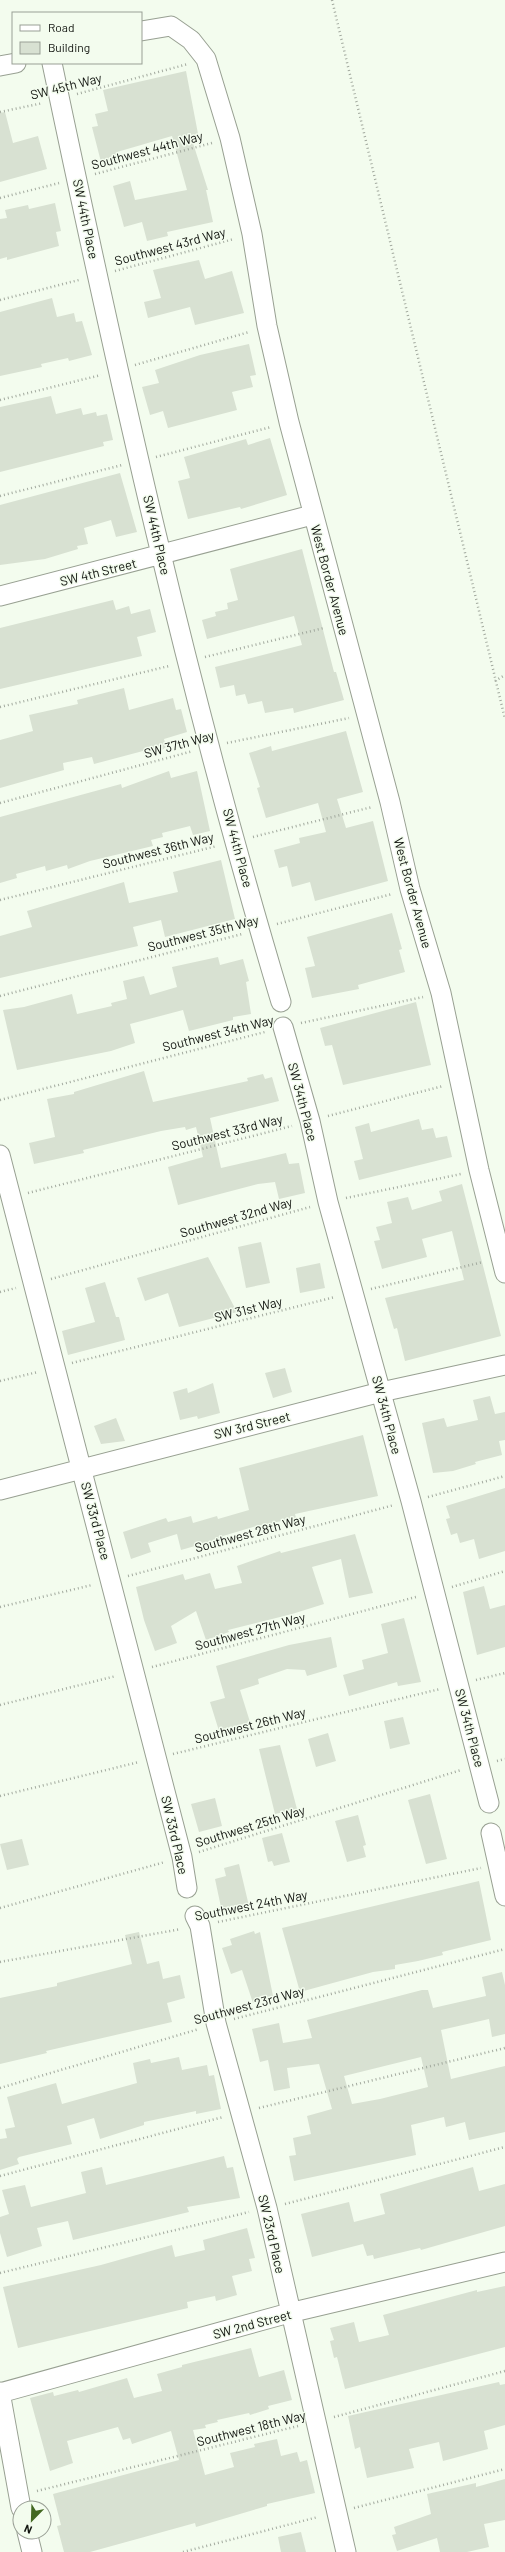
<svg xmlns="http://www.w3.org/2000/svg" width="505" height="2552" viewBox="0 0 505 2552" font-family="Barlow,sans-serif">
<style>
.building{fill:#d8e1d2;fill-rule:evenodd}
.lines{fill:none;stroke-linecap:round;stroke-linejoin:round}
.minor-casing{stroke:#98a092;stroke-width:21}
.path{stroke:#a3aa9f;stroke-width:2.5;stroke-dasharray:1 3;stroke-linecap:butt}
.minor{stroke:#fff;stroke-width:19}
.labels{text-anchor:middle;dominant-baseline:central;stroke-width:3;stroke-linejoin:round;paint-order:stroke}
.street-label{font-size:13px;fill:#11140f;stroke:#f3fcee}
</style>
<rect width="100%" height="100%" fill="#f3fcee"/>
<path class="building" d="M186 71 199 139 192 140 208 190H206L213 222 167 232 168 236 147 241 142 222 124 227 113 186 130 181 135 200 187 190 172 136 117 152 119 158 101 162 92 127 98 126 95 114 108 111 103 90Z
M5 112 13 143 38 136 47 169 0 182V113Z
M55 203 61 231 56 232 59 246 7 260V257L0 259V219L7 218 5 210 28 205 29 209Z
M199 260 205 279 232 271 244 313 195 325 190 307 148 318 144 302 161 298 153 270Z
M52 298 57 317 74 313 76 322 82 321 92 355 69 361 68 358 41 364 42 367 0 376V312Z
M249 344 256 375 250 376 253 387 232 392 237 410 168 428 163 411 150 415 142 387 159 383 155 370 200 355Z
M51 396 56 414 81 408 83 415 96 412 97 416 107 414 113 440 103 442 104 446 0 472V407Z
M270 438 287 495 241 509 240 507 188 519 178 481 190 478 184 457 246 439 248 445Z
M120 473 137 532 116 537 111 520 84 528 88 544 77 546 78 549 45 559 0 565V505Z
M302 549 334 672H336L344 700 294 713 293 708 265 713 262 701 248 704 245 694 236 696 234 685 220 688 215 667 302 645 294 616 207 639 202 620 216 616 215 612 228 609 227 603 238 600 230 569Z
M113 600 116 610 129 606 131 614 150 609 156 632 137 637 142 656 0 689V628Z
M124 688 129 710 173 698 176 710 181 709 187 732 164 739 166 747 162 750 144 754 143 751 94 764 92 757 63 763 64 770 0 788V740L33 731 29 715 78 704 77 700Z
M346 731 363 792 337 799 346 828 373 821 388 881 315 901 310 882 292 887 287 866 279 868 274 850 300 843 299 838 326 832 318 803 266 818 257 788 260 787 249 753 271 746 272 751Z
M169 771 171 778 197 771 210 831 193 835 190 826 162 833 163 837 151 840 153 846 90 861 68 869 67 865 46 871 45 866 16 874 17 878 0 883V817L121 784 122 788Z
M221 860 235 919 165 937 161 920 133 927 138 946 0 978V936L32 927 27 911 124 882 129 903 178 892 173 872Z
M392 913 402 949 399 950 405 972 358 985 359 989 312 998 305 968 315 966 307 937Z
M218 957 220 965 243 959 249 981 246 982 251 1014 233 1017V1020L189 1031 183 1010 130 1024 135 1043 111 1051 17 1070 3 1010 24 1007 72 994 77 1014 112 1006 111 1003 127 999 123 981 144 976 150 995 177 987 172 967Z
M416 1002 431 1065 343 1085 332 1045 325 1046 320 1028Z
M144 1071 153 1102 248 1081 247 1078 263 1074 265 1079 272 1077 279 1101 210 1118 221 1168 286 1153 289 1164 299 1163 305 1193 279 1199 275 1182 258 1184 178 1205 168 1167 203 1157 196 1127 186 1130 185 1127 161 1131 83 1150 84 1153 34 1164 29 1143 55 1137 47 1099 74 1094V1092Z
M419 1119 422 1130 433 1128 436 1138 447 1136 452 1157 359 1180 354 1161 363 1159 355 1127 369 1123 371 1132Z
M462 1184 501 1336 405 1361 397 1328 394 1329 385 1298 464 1280 452 1231 422 1239 427 1257 382 1269 374 1241 380 1240 376 1227 392 1223 387 1202 408 1197 412 1210 442 1201 439 1191Z
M261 1242 270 1283 246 1288 238 1247Z
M208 1257 237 1312 179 1327 168 1293 145 1301 137 1278Z
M320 1263 325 1288 300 1293 296 1268Z
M105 1282 116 1317H119L125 1340 68 1355 62 1331 95 1322 85 1288Z
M285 1368 292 1392 273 1398 265 1373Z
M213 1383 220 1413 198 1419 197 1416 180 1420 173 1392 187 1388 188 1393Z
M490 1396 495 1414 505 1412V1440L499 1441 502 1455 475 1462 476 1464 453 1471 433 1473 422 1423 444 1418 447 1427 478 1420 473 1400Z
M116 1418 125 1441 101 1444 94 1426Z
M363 1435 378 1496 295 1514 296 1518 253 1527 223 1536V1538L181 1550 177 1534 148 1543 151 1552 131 1559 123 1532 166 1518 168 1522 191 1516 193 1523 217 1516 218 1519 249 1510 239 1468Z
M505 1488V1551L479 1559 474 1539 460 1543 457 1533 451 1535 446 1519 450 1518 446 1506Z
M355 1534 373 1593 349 1598 341 1559 312 1567 324 1604 292 1614 228 1630 229 1632 206 1640 196 1611 171 1626 177 1643 155 1651 144 1620 136 1587 183 1574 185 1580 210 1573 215 1589 242 1583 237 1566 280 1551 281 1553Z
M484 1586 490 1609 505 1605V1647L477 1655 463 1592Z
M404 1618 421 1682 398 1686 397 1682 349 1696 343 1675 364 1669 362 1660 388 1653 381 1624Z
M331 1637 337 1667 307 1676 305 1670 287 1669 258 1679 259 1684 240 1690 250 1722 219 1731 210 1702 225 1698 216 1666 289 1645Z
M403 1717 410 1744 390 1749 384 1721Z
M328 1733 336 1761 316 1767 308 1739Z
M280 1745 297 1809 275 1814 259 1749Z
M430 1794 447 1859 426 1864 408 1800Z
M215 1798 222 1826 199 1832 191 1804Z
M358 1815 366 1845 363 1846 366 1857 347 1862 335 1821Z
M282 1833 290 1862 274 1866 272 1861 268 1862 262 1838Z
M22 1839 29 1865 7 1870 0 1844Z
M239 1864 249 1906 222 1912 215 1879 226 1876 224 1868Z
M479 1881 491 1940 442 1952 443 1955 418 1961 395 1965V1969L373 1972 300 1992 282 1928Z
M254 1931 255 1934 260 1932 273 1996 253 2003 242 1970 231 1974 222 1948 232 1945 230 1939Z
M139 1932 147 1964 159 1961 163 1979 180 1975 185 1998 167 2003 172 2022 46 2051 47 2053 0 2064V1998L57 1986V1983L132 1964 125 1935Z
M502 1972 505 1985V2034L492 2037 489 2019 441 2030 451 2079 505 2066V2132L469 2140 465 2122 446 2127 444 2117 411 2125 416 2155 294 2181 289 2156 296 2155 293 2138 311 2134 307 2116 332 2109 319 2064 287 2068 290 2088 274 2091 268 2060 260 2062 252 2029 279 2023 283 2043 312 2038 307 2020 422 1990H428L433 2008 486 1996 482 1977ZM421 2057 428 2087 380 2099 352 2104 344 2076Z
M179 2057 182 2070 207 2065 209 2076 214 2075 221 2109 196 2114V2111L144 2122V2125L100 2139 94 2118 67 2126 72 2144 19 2157 17 2159 19 2164 0 2170V2139L7 2138 5 2129 15 2127 7 2097 56 2083 62 2104 137 2083 133 2063 150 2059 151 2063Z
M224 2156 227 2168 233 2167 240 2198 187 2207 189 2212 73 2240 68 2221 37 2228 42 2246 7 2257 0 2233V2217L9 2214 2 2190 25 2185 31 2207 86 2193 81 2172 102 2167 106 2185Z
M473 2167 479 2191 505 2184V2226L421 2250 420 2248 374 2259 373 2255 367 2256 363 2244 312 2257 301 2214 349 2202 354 2222 385 2214 380 2194Z
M247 2228 255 2258 249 2259 252 2271 232 2276 237 2295 216 2301 215 2296 187 2302 188 2308 18 2348 3 2287 101 2265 172 2245 175 2257 205 2250 203 2240Z
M505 2286V2347L345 2389 337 2357 334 2358 330 2341 334 2340 330 2328 354 2322 359 2342 389 2335 383 2315 477 2290V2292Z
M251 2348 259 2377 284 2370 292 2400 268 2406 269 2409 250 2415 249 2413 217 2420 218 2422 205 2425 206 2428 193 2430 205 2475 234 2467 230 2453 255 2447 254 2444 277 2439 281 2456 297 2452 300 2462 307 2460 315 2493 267 2504V2506L196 2527 195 2523 90 2552H64L57 2526 61 2525 53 2494 179 2460 171 2431 132 2444 130 2438 123 2440 118 2427 67 2441 73 2463 50 2471 30 2398 53 2392 54 2396 78 2390 79 2392 127 2378 134 2398 162 2391 157 2374 182 2367V2365Z
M499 2382 500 2385 505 2384V2425L484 2431 488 2449 443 2461 439 2442 409 2449 414 2468 367 2478 360 2447 355 2449 348 2416Z
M505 2479V2520L484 2524 489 2547 467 2552H440L437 2538 397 2551 392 2535 396 2534 394 2527 431 2514 427 2494 476 2483V2487Z
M301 2532 306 2552H281L278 2537Z"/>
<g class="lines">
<g class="minor-casing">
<path id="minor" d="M141 31 171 26 191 40 206 59 230 138 252 234 267 326 289 422 390 802 410 889 441 993 479 1170 505 1273
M52 63C118 378 188 693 281 1002
M0 66 16 63
M0 596 312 515
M283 1027 310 1121 328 1202 411 1501 489 1803
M0 1155 182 1857 187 1888
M0 1490 381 1392 505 1365
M491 1833 505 1896
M195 1916 200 1926 216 2023 267 2208 346 2552
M0 2392 21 2508
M0 2393 289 2313 505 2262
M27 2532 32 2552"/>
</g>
<path class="path" d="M332 0 505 719
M77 94 188 64
M0 112 43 103
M95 174 212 143
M0 198 59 183
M115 271 234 239
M0 300 79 280
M135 365 249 332
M0 400 101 375
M156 457 271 427
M0 496 122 465
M205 657 324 628
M495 681 505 675
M0 707 169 666
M227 743 349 718
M0 803 193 751
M253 837 372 807
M0 900 217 846
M277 924 392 894
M0 996 242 934
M301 1023 423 997
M0 1100 265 1032
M328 1116 443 1086
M28 1193 292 1126
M346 1198 461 1174
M51 1279 310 1207
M371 1289 483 1262
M0 1292 16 1288
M72 1363 335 1297
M0 1381 38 1372
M428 1497 505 1476
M128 1576 394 1505
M452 1587 505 1571
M0 1607 92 1585
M152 1667 416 1597
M476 1680 505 1673
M0 1705 116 1676
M173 1754 440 1689
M497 1761 505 1759
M0 1796 139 1762
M199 1852 461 1770
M0 1908 165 1862
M218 1922 481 1868
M0 1962 181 1929
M234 2019 505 1949
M0 2088 199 2029
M259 2108 505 2048
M0 2176 223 2117
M285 2204 505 2147
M0 2273 249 2212
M334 2417 505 2371
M37 2491 298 2426
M354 2508 505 2469
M183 2552 318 2517"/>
<use href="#minor" class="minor"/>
</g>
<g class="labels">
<g class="street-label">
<text transform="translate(66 86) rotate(-14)">SW 45th Way</text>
<text transform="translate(147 150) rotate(-15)">Southwest 44th Way</text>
<text transform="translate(86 219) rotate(78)">SW 44th Place</text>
<text transform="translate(170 246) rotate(-15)">Southwest 43rd Way</text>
<text transform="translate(157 535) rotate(77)">SW 44th Place</text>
<text transform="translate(98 572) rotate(-14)">SW 4th Street</text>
<text transform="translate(330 580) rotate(75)">West Border Avenue</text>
<text transform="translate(179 744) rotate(-15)">SW 37th Way</text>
<text transform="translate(238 848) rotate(75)">SW 44th Place</text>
<text transform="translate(158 850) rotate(-14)">Southwest 36th Way</text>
<text transform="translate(413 893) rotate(75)">West Border Avenue</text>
<text transform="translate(203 933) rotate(-14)">Southwest 35th Way</text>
<text transform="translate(218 1033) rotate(-14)">Southwest 34th Way</text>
<text transform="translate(303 1102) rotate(75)">SW 34th Place</text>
<text transform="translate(227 1132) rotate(-14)">Southwest 33rd Way</text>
<text transform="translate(236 1217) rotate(-16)">Southwest 32nd Way</text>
<text transform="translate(248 1309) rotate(-14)">SW 31st Way</text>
<text transform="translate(387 1415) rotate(75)">SW 34th Place</text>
<text transform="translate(252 1425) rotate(-14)">SW 3rd Street</text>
<text transform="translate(96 1521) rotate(75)">SW 33rd Place</text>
<text transform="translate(250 1533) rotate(-15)">Southwest 28th Way</text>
<text transform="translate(250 1631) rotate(-15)">Southwest 27th Way</text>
<text transform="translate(250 1725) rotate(-14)">Southwest 26th Way</text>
<text transform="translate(470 1728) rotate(75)">SW 34th Place</text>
<text transform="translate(250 1826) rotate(-17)">Southwest 25th Way</text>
<text transform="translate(175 1835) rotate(77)">SW 33rd Place</text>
<text transform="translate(251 1905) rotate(-11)">Southwest 24th Way</text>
<text transform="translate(249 2005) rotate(-15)">Southwest 23rd Way</text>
<text transform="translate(272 2234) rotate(77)">SW 23rd Place</text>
<text transform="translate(252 2324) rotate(-15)">SW 2nd Street</text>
<text transform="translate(251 2428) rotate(-14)">Southwest 18th Way</text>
</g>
</g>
<rect x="12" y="12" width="130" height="52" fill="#f3fcee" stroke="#999f95"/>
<rect x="20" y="25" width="20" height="6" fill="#ffffff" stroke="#999f95"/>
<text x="48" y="32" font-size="12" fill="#11140f">Road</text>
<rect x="20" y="42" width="20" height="12" fill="#d8e1d2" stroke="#999f95"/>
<text x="48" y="52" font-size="12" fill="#11140f">Building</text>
<g transform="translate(32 2520) rotate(203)"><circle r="19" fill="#f3fcee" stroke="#999f95"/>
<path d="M0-3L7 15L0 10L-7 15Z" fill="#436822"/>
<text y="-6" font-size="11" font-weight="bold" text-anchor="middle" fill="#11140f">N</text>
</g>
</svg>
